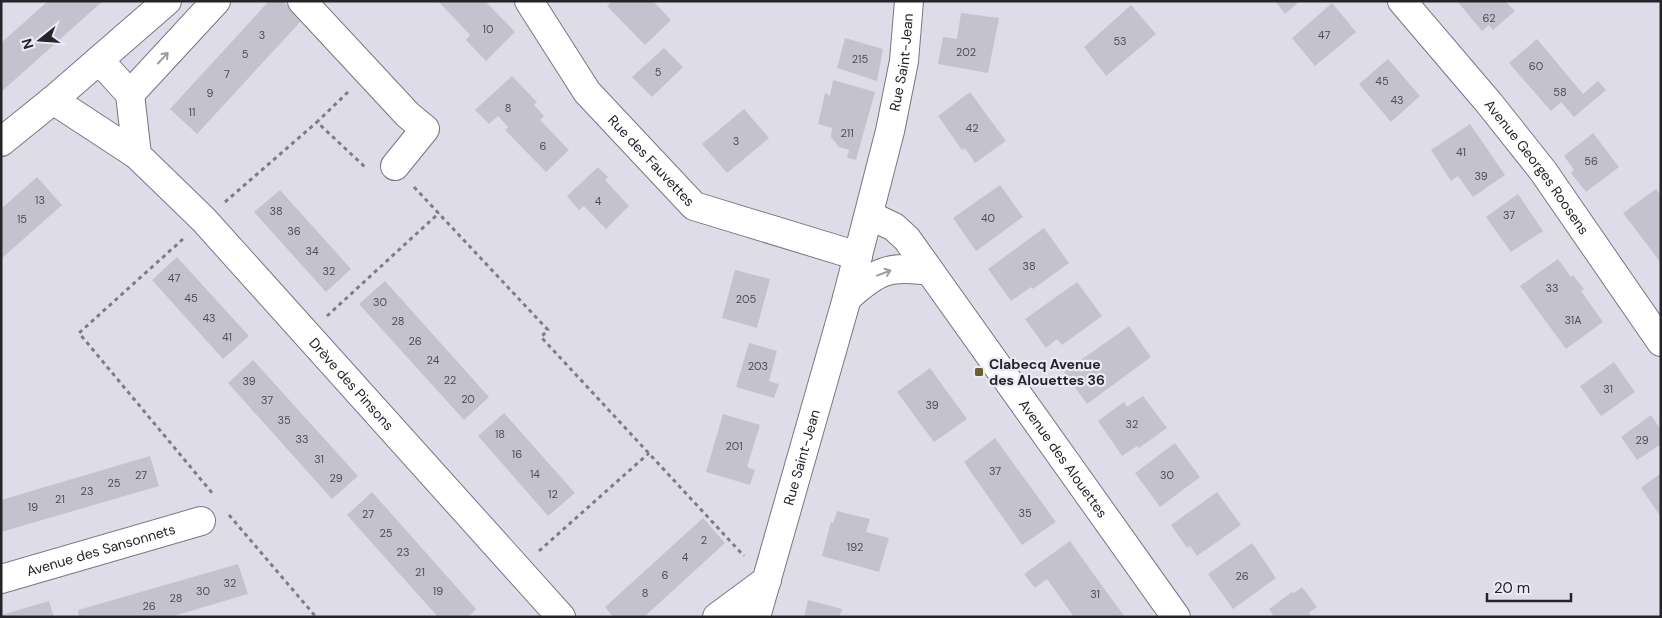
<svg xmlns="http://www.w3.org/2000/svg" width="1662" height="618" viewBox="0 0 1662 618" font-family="'DM Sans',sans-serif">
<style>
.building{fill:#c5c2d0}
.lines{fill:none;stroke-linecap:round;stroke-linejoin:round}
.minor-casing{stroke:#797683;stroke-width:30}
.path{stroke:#7e7c86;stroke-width:3;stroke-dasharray:4 4;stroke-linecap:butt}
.minor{stroke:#fff;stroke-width:28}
.oneway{stroke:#9d9c9f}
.poi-dot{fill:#67602d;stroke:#ece9f7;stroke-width:2}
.labels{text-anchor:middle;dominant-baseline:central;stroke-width:4.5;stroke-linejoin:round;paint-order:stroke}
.number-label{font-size:11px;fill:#4d4c53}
.street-label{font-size:14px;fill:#252429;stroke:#ece9f7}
.poi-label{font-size:14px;font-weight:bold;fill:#252429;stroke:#ece9f7;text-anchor:start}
</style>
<rect width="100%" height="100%" fill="#dfdcea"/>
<path class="building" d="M48 1H103L1 92V43Z
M269 1H283L302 20 197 134 170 109Z
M438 1H485L515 32 486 61 466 40 470 35Z
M612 1H653L671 20 645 45 607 6Z
M1275 1H1300L1285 14Z
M1457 1H1505L1515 11 1493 30 1489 25 1482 31Z
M1332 3 1356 32 1315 66 1292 38Z
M1131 5 1156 34 1106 76 1084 47Z
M961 13 999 18 988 73 938 64 943 37 957 39Z
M845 38 883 49 877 81 837 68Z
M1537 39 1583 94 1598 81 1606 90 1574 117 1561 102 1551 111 1509 63Z
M664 48 683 67 652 97 632 77Z
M1388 59 1420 96 1391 122 1359 84Z
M512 76 537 102 534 105 544 116 540 120 569 150 546 172 505 130 508 127 498 116 489 124 475 110Z
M833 80 875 92 856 160 847 158 849 150 839 147 831 137 832 128 818 124 825 93 830 96Z
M970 92 1006 141 975 163 965 148 962 150 938 116Z
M744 109 769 138 727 173 702 144Z
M1470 124 1505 175 1473 197 1458 176 1451 181 1431 150Z
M1593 133 1619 167 1586 192 1571 173 1574 170 1564 156Z
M598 167 608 177 605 180 629 206 606 229 584 206 579 210 567 196Z
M37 177 62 205 1 259V209Z
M1000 185 1023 217 976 251 953 218Z
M1656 189 1661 196V263L1623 213Z
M280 190 351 269 326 292 254 212Z
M1518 194 1543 231 1511 252 1486 217Z
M1044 228 1069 263 1033 289 1031 287 1011 301 988 269Z
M177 257 249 336 223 359 152 280Z
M1558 259 1571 277 1573 275 1584 289 1581 291 1603 322 1566 349 1520 286Z
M735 270 770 279 757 328 722 318Z
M385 281 489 397 464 420 359 304Z
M1077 282 1102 316 1062 345 1057 339 1046 348 1025 319Z
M1129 326 1151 357 1087 404 1064 372Z
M749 343 777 351 769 381 779 384 774 398 736 387Z
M253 360 358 476 332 499 228 383Z
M1614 362 1635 392 1601 416 1580 386Z
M930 368 967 419 934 442 897 392Z
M1143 396 1167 428 1139 448 1137 446 1122 456 1098 421 1124 402 1127 407Z
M504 413 575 493 548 516 478 436Z
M723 414 760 425 747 467 755 470 750 485 706 472Z
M1651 415 1661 430V444L1637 460 1621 437Z
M995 438 1056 522 1022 545 964 462Z
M1175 443 1200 477 1160 507 1135 473Z
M150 456 159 486 1 532V500Z
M1661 473V517L1641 488Z
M372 492 476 609 468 617H438L347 515Z
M1217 492 1241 525 1197 556 1190 546 1187 548 1171 525Z
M837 511 870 519 866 532 889 538 879 572 822 556 831 522 833 523Z
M703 518 725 543 644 617H613L605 607Z
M1070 541 1100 583 1125 617H1074L1047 579 1035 588 1024 574Z
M1252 543 1276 578 1233 609 1208 574Z
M238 564 248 594 170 617H79L78 610Z
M1302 587 1317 607 1309 613 1312 617H1274L1269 609 1292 592 1294 593Z
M808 600 842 609 839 617H804Z
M49 601 54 617H1V615Z"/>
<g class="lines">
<g class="minor-casing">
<g id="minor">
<path d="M302 1 408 115 425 129 395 166"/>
<path id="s1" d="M529 1 587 92 694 206 858 256"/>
<path id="s2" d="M1402 1 1489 103 1543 171 1661 342"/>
<path d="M99 60 130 94"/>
<path d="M130 94 216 1"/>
<path d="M53 100 137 155 130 94"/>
<path d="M1 142 53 100 167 1"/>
<path id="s3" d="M137 155 204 220 561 617"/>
<path id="s4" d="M869 215 894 227 907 239 1176 617"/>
<path d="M847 298C877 271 888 265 929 271"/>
<path id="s5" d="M1 579 201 521"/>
<path d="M717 617 767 580"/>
<path id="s6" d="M756 617 847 298 890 131 904 61 909 1"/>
</g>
</g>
<path class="path" d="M348 92 317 122 367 169
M414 187 548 330 541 337 744 556
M225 202 317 122
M183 239 79 333 213 494
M327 316 439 213
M229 515 316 617
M539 551 649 453"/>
<use href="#minor" class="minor"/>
</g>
<defs><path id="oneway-shaft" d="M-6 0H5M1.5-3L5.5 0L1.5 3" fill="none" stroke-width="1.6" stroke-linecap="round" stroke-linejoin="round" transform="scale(1.25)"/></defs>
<g class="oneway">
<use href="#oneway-shaft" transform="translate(163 58) rotate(-47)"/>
<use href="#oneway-shaft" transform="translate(884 273) rotate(-21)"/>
</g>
<rect class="poi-dot" x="974" y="367" width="10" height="10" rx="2.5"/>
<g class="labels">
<g class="number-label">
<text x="1489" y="18">62</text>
<text x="488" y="29">10</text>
<text x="262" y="35">3</text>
<text x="1324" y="35">47</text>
<text x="1120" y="41">53</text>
<text x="966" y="52">202</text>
<text x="245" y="54">5</text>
<text x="860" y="59">215</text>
<text x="1536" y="66">60</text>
<text x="658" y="72">5</text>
<text x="227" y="74">7</text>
<text x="1382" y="81">45</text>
<text x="1560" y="92">58</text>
<text x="210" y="93">9</text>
<text x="1397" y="100">43</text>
<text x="508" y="108">8</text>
<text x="192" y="112">11</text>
<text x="972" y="128">42</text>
<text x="847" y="133">211</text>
<text x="736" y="141">3</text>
<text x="543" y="146">6</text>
<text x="1461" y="152">41</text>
<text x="1591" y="161">56</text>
<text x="1481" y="176">39</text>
<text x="40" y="200">13</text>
<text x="598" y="201">4</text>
<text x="276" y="211">38</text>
<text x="1509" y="215">37</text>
<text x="988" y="218">40</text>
<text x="22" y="219">15</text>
<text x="294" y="231">36</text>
<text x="312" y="251">34</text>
<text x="1029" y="266">38</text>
<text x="329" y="271">32</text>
<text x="174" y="278">47</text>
<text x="1552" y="288">33</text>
<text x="191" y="298">45</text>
<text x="746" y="299">205</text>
<text x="380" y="302">30</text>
<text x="209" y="318">43</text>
<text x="1573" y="320">31A</text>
<text x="398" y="321">28</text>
<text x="227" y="337">41</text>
<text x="415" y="341">26</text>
<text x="433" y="360">24</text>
<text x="758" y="366">203</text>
<text x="450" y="380">22</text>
<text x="249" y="381">39</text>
<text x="1608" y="389">31</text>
<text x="468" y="399">20</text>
<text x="267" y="400">37</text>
<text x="932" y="405">39</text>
<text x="284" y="420">35</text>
<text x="1132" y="424">32</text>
<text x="500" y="434">18</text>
<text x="302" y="439">33</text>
<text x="1642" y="440">29</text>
<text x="734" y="446">201</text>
<text x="517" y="454">16</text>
<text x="319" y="459">31</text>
<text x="995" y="471">37</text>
<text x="535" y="474">14</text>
<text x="141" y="475">27</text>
<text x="1167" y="475">30</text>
<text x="336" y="478">29</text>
<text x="114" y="483">25</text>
<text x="87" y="491">23</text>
<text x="553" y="494">12</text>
<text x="60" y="499">21</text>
<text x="33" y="507">19</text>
<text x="1025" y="513">35</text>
<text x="368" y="514">27</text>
<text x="386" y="533">25</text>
<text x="704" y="540">2</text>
<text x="855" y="547">192</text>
<text x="403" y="552">23</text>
<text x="685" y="557">4</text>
<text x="420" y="572">21</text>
<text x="665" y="575">6</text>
<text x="1242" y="576">26</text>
<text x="230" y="583">32</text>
<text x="203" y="591">30</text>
<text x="438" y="591">19</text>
<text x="645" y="593">8</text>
<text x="1095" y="594">31</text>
<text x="176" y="598">28</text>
<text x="149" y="606">26</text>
</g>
<g class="street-label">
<text stroke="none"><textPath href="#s6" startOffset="574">Rue Saint-Jean</textPath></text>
<text stroke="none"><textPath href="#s1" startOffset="202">Rue des Fauvettes</textPath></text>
<text stroke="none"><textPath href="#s2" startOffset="214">Avenue Georges Roosens</textPath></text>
<text stroke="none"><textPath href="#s3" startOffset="314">Drève des Pinsons</textPath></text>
<text stroke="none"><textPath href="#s6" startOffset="166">Rue Saint-Jean</textPath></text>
<text stroke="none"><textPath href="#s4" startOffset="315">Avenue des Alouettes</textPath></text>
<text stroke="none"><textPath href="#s5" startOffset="104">Avenue des Sansonnets</textPath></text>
</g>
<g class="poi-label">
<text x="989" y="364">Clabecq Avenue<tspan x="989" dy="16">des Alouettes 36</tspan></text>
</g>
</g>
<rect width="1662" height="618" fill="none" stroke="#252429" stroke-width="5"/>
<g transform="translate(40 40) rotate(253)" stroke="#ece9f7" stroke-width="4" paint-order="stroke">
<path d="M0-4L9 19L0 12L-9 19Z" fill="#252429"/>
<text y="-8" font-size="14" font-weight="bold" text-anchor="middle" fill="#252429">N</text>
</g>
<path d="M1487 593v8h84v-8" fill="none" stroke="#252429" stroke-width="2.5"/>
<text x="1494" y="593" font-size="15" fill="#252429" stroke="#ece9f7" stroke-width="4" paint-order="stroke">20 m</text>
</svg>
